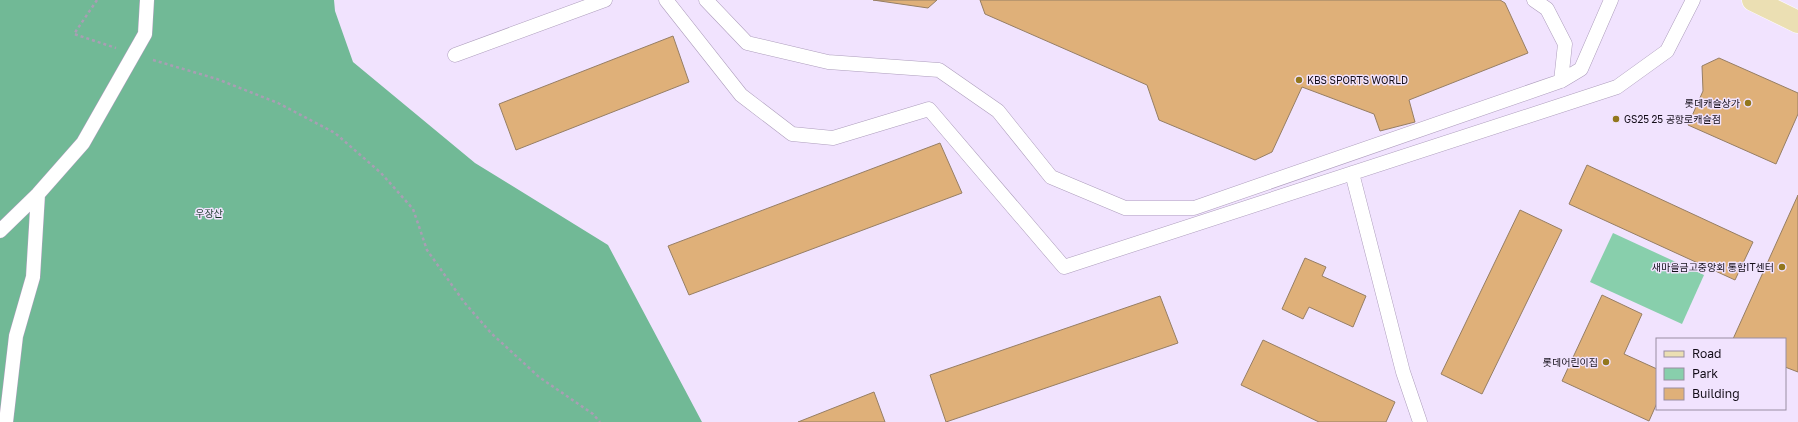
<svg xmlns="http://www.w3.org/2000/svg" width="1798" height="422" viewBox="0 0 1798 422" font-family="'Golos Text','Noto Sans KR',sans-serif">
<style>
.green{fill:#88cfac}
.forest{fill:#71b996}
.building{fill:#dfb079;stroke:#967e64}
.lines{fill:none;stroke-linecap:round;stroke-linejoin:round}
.lane-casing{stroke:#ad9dbc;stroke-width:15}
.primary-casing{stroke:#fff;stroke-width:23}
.path{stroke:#a99eb4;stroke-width:2.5;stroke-dasharray:3 3;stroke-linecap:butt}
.lane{stroke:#fff;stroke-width:14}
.primary{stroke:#ebdfb3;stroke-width:22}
.poi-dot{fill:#92771d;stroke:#f1e3fe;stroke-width:1.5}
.labels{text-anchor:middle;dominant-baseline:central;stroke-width:3;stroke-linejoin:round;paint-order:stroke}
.poi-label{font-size:10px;fill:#140e19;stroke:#f1e3fe;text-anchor:end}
.park-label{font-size:10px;fill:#163728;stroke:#f1e3fe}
</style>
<rect width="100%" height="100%" fill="#f1e3fe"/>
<path class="green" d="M1613 233 1704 275 1682 324 1590 282Z"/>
<path class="forest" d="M0 0H334L335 11 353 62 475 163 608 245 702 422H0Z"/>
<path class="building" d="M873 0H937L928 8Z
M980 0H1500L1505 3 1528 53 1409 100 1415 122 1380 131 1374 114 1302 87 1272 152 1255 160 1159 120 1147 85 985 14Z
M673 36 689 82 516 150 499 104Z
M1719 58 1798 93V114L1776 164 1688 125 1703 91 1702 66Z
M940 143 962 193 689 295 668 246Z
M1587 165 1753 242 1735 280 1569 204Z
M1798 195V372L1785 367V339H1733Z
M1520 210 1562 230 1482 394 1441 374Z
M1305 258 1326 267 1322 276 1366 296 1353 327 1309 307 1303 319 1282 309Z
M1602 295 1642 314 1624 354 1657 369V403L1649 421 1562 381Z
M1160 296 1178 343 946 422 930 375Z
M1263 340 1395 402 1386 422H1319L1241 385Z
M874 392 885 422H798Z"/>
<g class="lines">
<g class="lane-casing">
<path id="lane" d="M666 0 741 95 792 134 833 138 929 109 1064 267 1617 87 1667 51 1693 0
M706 0 747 43 828 62 939 70 998 111 1051 177 1125 208H1194L1561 81 1581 69 1611 0
M1534 0 1547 9 1565 44 1561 81
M455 55 605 0
M1352 173 1403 372 1420 422
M0 231 38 194 83 143 145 34 147 0
M6 422 16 336 33 277 38 194"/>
</g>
<g class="primary-casing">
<path id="primary" d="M1753 0 1798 22"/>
</g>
<path class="path" d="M97 0 74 34 116 48
M153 60 217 79 278 103 335 133 381 173 413 209 427 250 464 302 491 333 539 377 593 414 600 422"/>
<use href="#lane" class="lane"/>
<use href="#primary" class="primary"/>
</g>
<g class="poi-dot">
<circle cx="1299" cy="80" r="4"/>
<circle cx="1748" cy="103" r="4"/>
<circle cx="1616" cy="119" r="4"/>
<circle cx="1782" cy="267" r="4"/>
<circle cx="1606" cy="362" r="4"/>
</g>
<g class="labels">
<g class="poi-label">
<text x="1307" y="80" text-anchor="start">KBS SPORTS WORLD</text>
<text x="1740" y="103">롯데캐슬상가</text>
<text x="1624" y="119" text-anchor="start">GS25 25 공항로캐슬점</text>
<text x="1774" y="267">새마을금고중앙회 통합IT센터</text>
<text x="1598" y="362">롯데어린이집</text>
</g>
<g class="park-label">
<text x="209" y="213">우장산</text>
</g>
</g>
<rect x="1656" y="338" width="130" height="72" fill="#f1e3fe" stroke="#998ea2"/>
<rect x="1664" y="351" width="20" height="6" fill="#ebdfb3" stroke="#998ea2"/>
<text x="1692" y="358" font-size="12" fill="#140e19">Road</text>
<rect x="1664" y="368" width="20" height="12" fill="#88cfac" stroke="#998ea2"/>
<text x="1692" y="378" font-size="12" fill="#140e19">Park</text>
<rect x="1664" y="388" width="20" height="12" fill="#dfb079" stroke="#998ea2"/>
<text x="1692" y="398" font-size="12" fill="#140e19">Building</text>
</svg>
